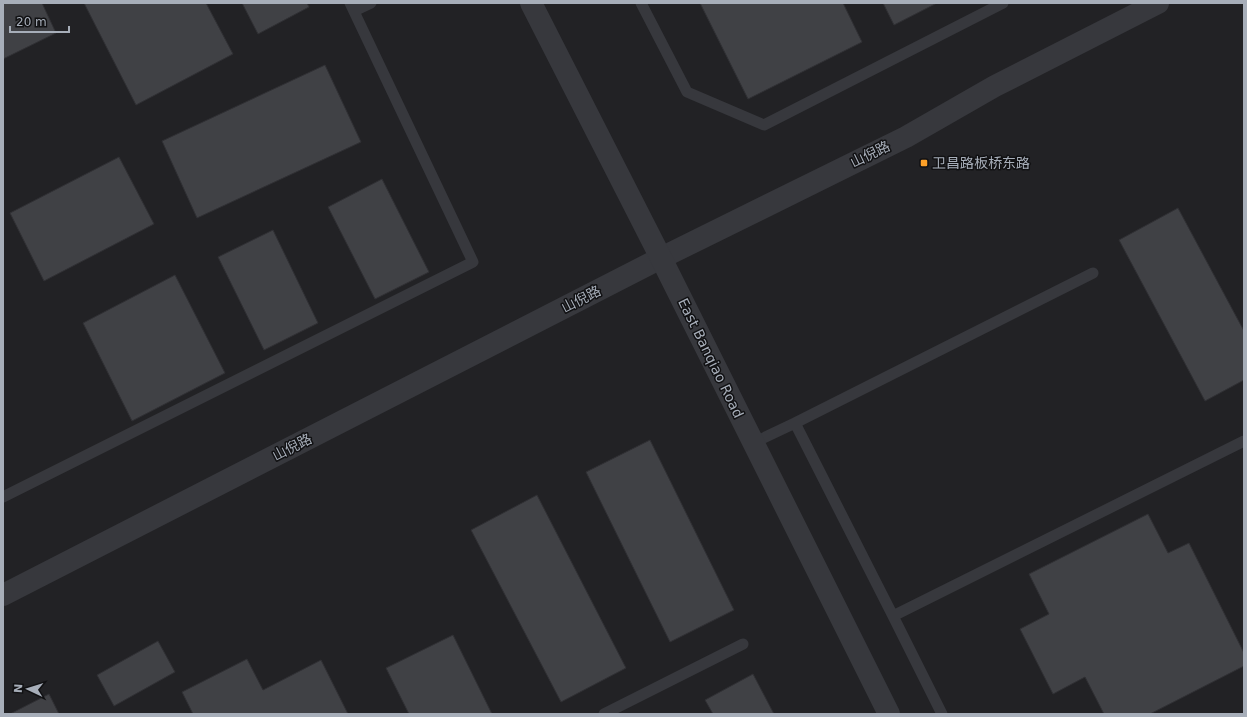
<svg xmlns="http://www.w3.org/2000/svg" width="1247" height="717" viewBox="0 0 1247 717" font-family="'DejaVu Sans','Noto Sans SC',sans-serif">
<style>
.built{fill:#222225}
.building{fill:#404145;stroke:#303034}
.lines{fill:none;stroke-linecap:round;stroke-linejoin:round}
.service{stroke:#37383d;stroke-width:11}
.minor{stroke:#37383d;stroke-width:22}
.tertiary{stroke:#37383d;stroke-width:22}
.poi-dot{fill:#fda028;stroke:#111113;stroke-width:1.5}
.labels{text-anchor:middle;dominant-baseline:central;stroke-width:3;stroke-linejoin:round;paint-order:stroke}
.street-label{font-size:14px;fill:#a7aeb9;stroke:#111113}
.poi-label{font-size:14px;fill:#a7aeb9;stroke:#111113;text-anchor:start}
</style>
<rect width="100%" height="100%" fill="#161618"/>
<path class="built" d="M3 3H1244V714H3Z"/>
<path class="building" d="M3 3H42L56 33 3 59Z
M84 3H206L233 54 136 105Z
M242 3H307L309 7 258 34Z
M700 3H843L862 42 748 99Z
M883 3H937L894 25Z
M325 65 361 142 197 218 162 141Z
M119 157 154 224 44 281 10 213Z
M382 179 429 272 375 299 328 207Z
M1178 208 1244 331V380L1205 401 1119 240Z
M273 230 318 323 264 350 218 257Z
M175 275 225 373 132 421 83 323Z
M650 440 734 610 670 642 586 472Z
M537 495 626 668 561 702 471 530Z
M1148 514 1168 553 1189 543 1244 653V666L1150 714H1104L1085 677 1053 694 1020 629 1049 614 1029 574Z
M453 635 492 714H409L386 668Z
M158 641 175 672 114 706 97 675Z
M247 659 263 690 321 660 348 714H193L182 692Z
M753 674 774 714H713L705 700Z
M49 694 59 714H10Z"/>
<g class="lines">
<path class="service" d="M641 3 687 92 764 125 1003 3
M354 11 371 3
M753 443 795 423
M3 497 473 262 350 3
M893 616 795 423 1093 273
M604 714 743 644
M942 714 893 616 1244 441"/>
<path class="minor" d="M3 595 661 258 906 137 995 86 1158 3"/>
<path class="tertiary" d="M531 3 661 258 889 714"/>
</g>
<rect class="poi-dot" x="920" y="159" width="8" height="8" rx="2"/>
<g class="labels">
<g class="street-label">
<text transform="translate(870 154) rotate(-26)">山倪路</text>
<text transform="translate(581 299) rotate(-27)">山倪路</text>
<text transform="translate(711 358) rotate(64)">East Banqiao Road</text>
<text transform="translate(292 447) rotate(-27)">山倪路</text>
</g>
<g class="poi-label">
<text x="932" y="163">卫昌路板桥东路</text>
</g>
</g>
<rect width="1247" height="717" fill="none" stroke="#a7aeb9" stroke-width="8"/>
<g transform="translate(28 689) rotate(274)" stroke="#111113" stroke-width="3" paint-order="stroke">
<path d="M0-3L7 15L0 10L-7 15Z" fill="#a7aeb9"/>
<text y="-6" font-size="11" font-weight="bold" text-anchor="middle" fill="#a7aeb9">N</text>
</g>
<path d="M10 26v6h59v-6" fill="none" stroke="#a7aeb9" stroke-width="2"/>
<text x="16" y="26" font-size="12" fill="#a7aeb9" stroke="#111113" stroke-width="3" paint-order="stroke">20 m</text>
</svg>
